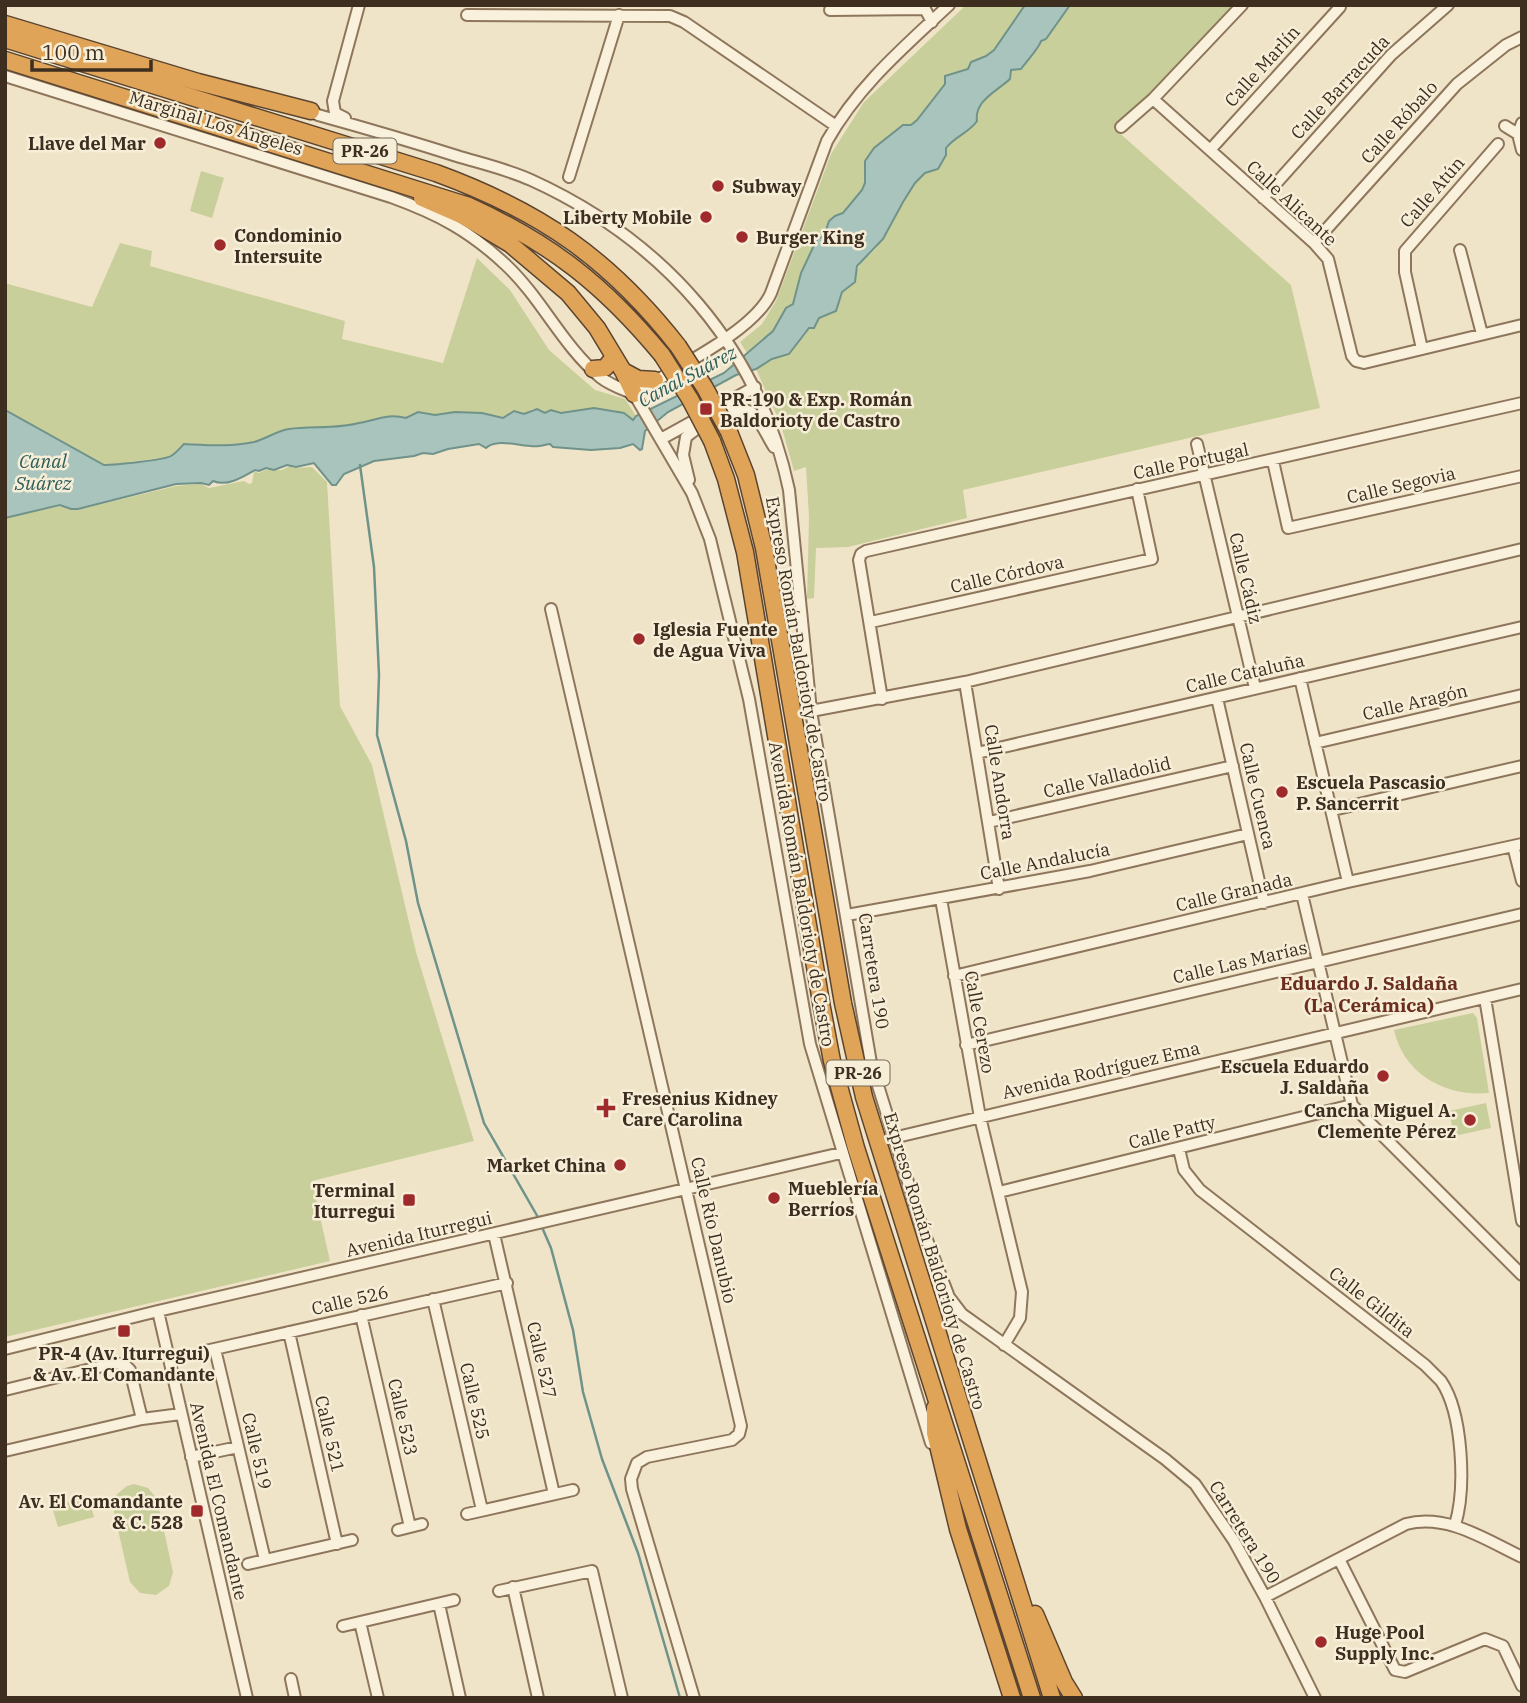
<svg xmlns="http://www.w3.org/2000/svg" width="1527" height="1703" viewBox="0 0 1527 1703" font-family="'IBM Plex Serif',serif">
<style>
.green{fill:#c9cf9b}
.water{fill:#a9c4bc;stroke:#6f938a;stroke-width:2}
.lines{fill:none;stroke-linecap:round;stroke-linejoin:round}
.stream{stroke:#6f938a;stroke-width:2.5}
.minor-casing{stroke:#8d765c;stroke-width:14}
.highway-casing{stroke:#5b4430;stroke-width:19}
.minor{stroke:#faf1dc;stroke-width:10}
.highway{stroke:#e0a458;stroke-width:16}
.highway-bridge-casing{stroke:#5b4430;stroke-width:19;stroke-linecap:butt}
.highway-bridge{stroke:#e0a458;stroke-width:16}
.poi-dot{fill:#9e2a2b;stroke:#f7eed8;stroke-width:2.5}
.labels{text-anchor:middle;dominant-baseline:central;stroke-width:5;stroke-linejoin:round;paint-order:stroke}
.shield{fill:#f7eed8;stroke:#756857;stroke-width:2}
.shield-label{font-size:16px;font-weight:bold;fill:#3d2e20}
.street-label{font-size:18px;fill:#3d2e20;stroke:#f7eed8}
.poi-label{font-size:18px;font-weight:bold;fill:#3d2e20;stroke:#f7eed8;text-anchor:start}
.water-label{font-size:19px;font-style:italic;fill:#2f5d5a;stroke:#f7eed8}
.neighbourhood-label{font-size:19px;font-weight:bold;fill:#6b2e1e;stroke:#f7eed8}
</style>
<rect width="100%" height="100%" fill="#f0e4c8"/>
<path class="green" d="M966 5H1025C1015 21 997 55 978 58L968 69 945 76V84L917 120 911 125H903L874 148 864 169 865 183 862 190 843 214 835 216 796 289V297L793 304 786 308 773 331 747 353 740 342 762 324 776 301 831 154 864 102Z
M1070 5H1233L1150 94 1115 129 1291 285 1320 408 963 490 967 518 848 547 816 548 814 598 807 599 809 517 806 467 794 471 781 425 756 369 782 355 805 335 809 328H814L819 318C838 311 832 310 841 294 844 288 852 285 856 278 857 261 867 259 876 248 893 226 901 199 919 178 924 172 931 172 938 168L946 155V148C955 136 969 133 977 121 973 101 997 91 1010 79L1011 70 1021 69C1026 61 1039 48 1041 41L1046 39Z
M201 171 224 178 212 218 190 211Z
M120 243 152 251 150 266 345 321 342 339 443 363 477 258 510 290 549 350 595 390 625 399 636 416 630 420C607 396 572 420 551 410L545 413 533 409 524 414 511 412 507 418 486 414 455 412 435 415 421 412 406 418C388 413 376 420 359 424 336 428 311 426 288 430 278 431 271 436 263 440 247 447 204 447 187 444L169 457 129 462 122 465H104L5 410V282L8 284 92 307Z
M290 466 294 468 312 467 327 482 340 706 372 765 416 952 474 1141 312 1181 330 1261 5 1337V518L62 506 77 510 176 486 201 484 209 488 244 481 249 484 252 483 254 471 259 473 265 470H282Z
M1473 1013 1477 1018 1489 1093C1446 1097 1404 1075 1394 1030Z
M1486 1103 1491 1128 1454 1136 1449 1111Z
M134 1484 148 1488 157 1499 173 1572 169 1586 156 1595 140 1593 130 1582 113 1508 116 1495 127 1486Z
M88 1496 94 1517 58 1527 52 1507Z"/>
<path class="water" d="M1025 5H1070L1046 39 1041 41C1039 48 1026 62 1021 69L1011 70 1010 79C997 91 974 101 977 121 969 133 955 136 946 148V155L938 169 925 173 915 183 903 202 883 239 857 266 855 282 842 292 836 311 819 318 814 328H809L789 354 772 359 756 369 736 375 668 412 645 431 642 449 640 450 633 444 620 448 591 450 553 447 550 444C546 444 543 446 539 446 524 448 498 437 486 448L479 444 448 449 433 454 423 453 414 456 374 461 344 474 336 485H332L314 463 296 467 287 465 274 470 266 468 259 471 255 470C243 477 227 487 213 481L209 485 201 483 176 484 78 509H71L60 505 5 518V410L104 465C115 465 164 460 171 456 176 453 180 448 184 444 207 445 231 447 254 442 266 439 276 431 289 429 312 426 337 429 359 423 377 420 388 413 406 418L418 412 435 415 455 412 482 413 503 418 514 411 524 414 537 409 545 413 551 410 561 413 594 408 624 413 633 420 636 416 724 373 773 331 786 308 793 304 801 273 817 239 824 236 829 221 835 216 843 213 862 190 865 183V161L874 148 903 125H911L917 120 945 84V76L968 69 971 62 986 56 994 50Z"/>
<g class="lines">
<path class="stream" d="M360 465 374 567 379 675 377 735 406 841 418 903 484 1123 539 1219
M541 1225 551 1248 573 1330 583 1392 602 1459 638 1553 680 1698"/>
<g class="minor-casing">
<path id="minor" d="M830 10 925 9 932 22
M467 15 670 16 684 22 836 126
M5 76 391 197C438 214 470 231 506 265 542 299 562 345 600 377 610 385 622 389 634 394
M1153 99 1314 243 1328 259 1352 356 1356 361 1364 363 1522 325
M311 111 318 115C365 128 413 142 460 157 484 164 509 170 531 180 663 240 759 347 789 490L811 711 871 1063 922 1227 949 1297 962 1314 1165 1459 1195 1484 1234 1541 1265 1597 1315 1698
M345 118 335 113 333 101 359 5
M1522 123 1518 134 1522 150
M1505 126 1518 134
M1121 127 1153 99 1242 5
M1210 150 1340 7
M569 177 619 15
M1263 198 1391 55 1448 5
M1314 243 1457 84 1506 45 1522 37
M1460 250 1482 334
M1422 349 1405 272V251L1498 144
M634 394 692 493 710 539 749 699 810 1044 931 1443
M634 394C671 370 754 332 771 293L827 141C858 86 904 47 949 5
M661 439 755 387
M1197 444 1255 688
M1273 461 1288 528 1522 476
M689 480 683 455 686 437C698 427 737 401 752 413 761 421 767 436 774 447
M551 609 741 1426 739 1434 732 1440 647 1457 637 1463 631 1479 632 1489 694 1698
M871 622 1152 559 1137 489
M1300 678 1348 882
M965 682 999 889
M1217 698 1264 903
M882 699 859 560 861 554 866 551C1085 501 1304 454 1522 403
M811 711 965 682 1522 549
M1315 743 1522 695
M977 753 1522 627
M1333 810 1522 766
M989 822 1233 766
M1513 846 1522 881
M1302 894 1352 1105 1522 1275
M941 899 980 1117 1022 1292 1020 1318 1004 1345
M847 915 1090 871 1248 834
M954 976 1348 882 1522 844
M1485 998 1522 1221
M966 1045 1522 914
M893 1138 1522 989
M1179 1149 1184 1170 1200 1190 1425 1365C1430 1370 1436 1376 1441 1381 1463 1413 1466 1489 1455 1525
M999 1192 1352 1105
M494 1234 554 1494
M433 1299 482 1510
M158 1311 247 1698
M361 1315 410 1527
M289 1332 337 1544
M5 1349 158 1311 841 1153
M215 1349 265 1560
M201 1352 507 1283
M5 1390 115 1363 125 1365 130 1370 142 1419 5 1451
M142 1419 181 1414
M191 1457 238 1447
M467 1514 573 1490
M398 1530 422 1524
M1339 1559 1395 1670 1405 1672 1485 1639 1503 1646 1522 1686
M248 1564 352 1540
M513 1587 538 1698
M499 1591 592 1571 622 1698
M1265 1597 1406 1524C1447 1513 1486 1540 1522 1557
M439 1604 460 1698
M360 1622 378 1698
M343 1626 454 1600
M291 1679 295 1698"/>
</g>
<g class="highway-casing">
<path id="highway" d="M5 24 198 82 311 111
M5 39 436 173C540 211 609 258 678 346
M5 60 469 206C552 244 604 285 662 355
M422 198 463 216 510 244 568 293 597 328 623 371 634 394
M593 369 605 368 614 357
M623 371 638 379 655 380
M729 432 746 475 764 548 843 1003 864 1097 1052 1698
M712 441 726 479 745 552 822 1008 832 1061 856 1148 1032 1698
M935 1408V1433L958 1529 1012 1698
M1035 1614 1064 1682 1074 1698"/>
</g>
<use href="#minor" class="minor"/>
<use href="#highway" class="highway"/>
<g class="highway-bridge-casing">
<path id="highway-bridge" d="M678 346 705 388 729 432
M662 355 690 399 712 441"/>
</g>
<use href="#highway-bridge" class="highway-bridge"/>
</g>
<g class="poi-dot">
<circle cx="160" cy="143" r="7"/>
<circle cx="718" cy="186" r="7"/>
<circle cx="706" cy="217" r="7"/>
<circle cx="742" cy="237" r="7"/>
<circle cx="220" cy="245" r="7"/>
<rect x="699" y="402" width="14" height="14" rx="3.5"/>
<circle cx="639" cy="639" r="7"/>
<circle cx="1282" cy="792" r="7"/>
<circle cx="1383" cy="1076" r="7"/>
<path d="M602.5 1097.5h7v7h7v7h-7v7h-7v-7h-7v-7h7z"/>
<circle cx="1470" cy="1120" r="7"/>
<circle cx="620" cy="1165" r="7"/>
<circle cx="774" cy="1198" r="7"/>
<rect x="402" y="1193" width="14" height="14" rx="3.5"/>
<rect x="117" y="1324" width="14" height="14" rx="3.5"/>
<rect x="190" y="1504" width="14" height="14" rx="3.5"/>
<circle cx="1321" cy="1642" r="7"/>
</g>
<g class="labels">
<g class="shield">
<rect x="333.5" y="138.5" width="63" height="25" rx="5"/>
<rect x="826.5" y="1060.5" width="63" height="25" rx="5"/>
</g>
<g class="shield-label">
<text x="365" y="151">PR-26</text>
<text x="858" y="1073">PR-26</text>
</g>
<g class="street-label">
<text transform="translate(1262 66) rotate(-48)">Calle Marlín</text>
<text transform="translate(1340 87) rotate(-47)">Calle Barracuda</text>
<text transform="translate(1399 122) rotate(-48)">Calle Róbalo</text>
<text transform="translate(216 123) rotate(17)">Marginal Los Ángeles</text>
<text transform="translate(1432 192) rotate(-49)">Calle Atún</text>
<text transform="translate(1292 203) rotate(43)">Calle Alicante</text>
<text transform="translate(1191 461) rotate(-12)">Calle Portugal</text>
<text transform="translate(1401 485) rotate(-13)">Calle Segovia</text>
<text transform="translate(1007 574) rotate(-13)">Calle Córdova</text>
<text transform="translate(1246 578) rotate(77)">Calle Cádiz</text>
<text transform="translate(799 649) rotate(80)">Expreso Román Baldorioty de Castro</text>
<text transform="translate(1245 673) rotate(-13)">Calle Cataluña</text>
<text transform="translate(1415 702) rotate(-13)">Calle Aragón</text>
<text transform="translate(1107 777) rotate(-13)">Calle Valladolid</text>
<text transform="translate(1000 782) rotate(81)">Calle Andorra</text>
<text transform="translate(1258 796) rotate(77)">Calle Cuenca</text>
<text transform="translate(1045 861) rotate(-11)">Calle Andalucía</text>
<text transform="translate(1234 892) rotate(-13)">Calle Granada</text>
<text transform="translate(802 894) rotate(80)">Avenida Román Baldorioty de Castro</text>
<text transform="translate(1240 962) rotate(-13)">Calle Las Marías</text>
<text transform="translate(874 971) rotate(81)">Carretera 190</text>
<text transform="translate(980 1022) rotate(80)">Calle Cerezo</text>
<text transform="translate(1101 1070) rotate(-13)">Avenida Rodríguez Ema</text>
<text transform="translate(1172 1132) rotate(-14)">Calle Patty</text>
<text transform="translate(714 1230) rotate(77)">Calle Río Danubio</text>
<text transform="translate(419 1234) rotate(-13)">Avenida Iturregui</text>
<text transform="translate(935 1261) rotate(73)">Expreso Román Baldorioty de Castro</text>
<text transform="translate(350 1300) rotate(-13)">Calle 526</text>
<text transform="translate(1372 1302) rotate(38)">Calle Gildita</text>
<text transform="translate(542 1360) rotate(77)">Calle 527</text>
<text transform="translate(475 1401) rotate(77)">Calle 525</text>
<text transform="translate(403 1417) rotate(77)">Calle 523</text>
<text transform="translate(330 1434) rotate(77)">Calle 521</text>
<text transform="translate(257 1451) rotate(77)">Calle 519</text>
<text transform="translate(219 1501) rotate(77)">Avenida El Comandante</text>
<text transform="translate(1245 1532) rotate(58)">Carretera 190</text>
</g>
<g class="poi-label">
<text x="146" y="143" text-anchor="end">Llave del Mar</text>
<text x="732" y="186">Subway</text>
<text x="692" y="217" text-anchor="end">Liberty Mobile</text>
<text x="234" y="235">Condominio<tspan x="234" dy="21">Intersuite</tspan></text>
<text x="756" y="237">Burger King</text>
<text x="720" y="399">PR-190 &amp; Exp. Román<tspan x="720" dy="21">Baldorioty de Castro</tspan></text>
<text x="653" y="629">Iglesia Fuente<tspan x="653" dy="21">de Agua Viva</tspan></text>
<text x="1296" y="782">Escuela Pascasio<tspan x="1296" dy="21">P. Sancerrit</tspan></text>
<text x="1369" y="1066" text-anchor="end">Escuela Eduardo<tspan x="1369" dy="21">J. Saldaña</tspan></text>
<text x="622" y="1098">Fresenius Kidney<tspan x="622" dy="21">Care Carolina</tspan></text>
<text x="1456" y="1110" text-anchor="end">Cancha Miguel A.<tspan x="1456" dy="21">Clemente Pérez</tspan></text>
<text x="606" y="1165" text-anchor="end">Market China</text>
<text x="788" y="1188">Mueblería<tspan x="788" dy="21">Berríos</tspan></text>
<text x="395" y="1190" text-anchor="end">Terminal<tspan x="395" dy="21">Iturregui</tspan></text>
<text x="124" y="1353" text-anchor="middle">PR-4 (Av. Iturregui)<tspan x="124" dy="21">&amp; Av. El Comandante</tspan></text>
<text x="183" y="1501" text-anchor="end">Av. El Comandante<tspan x="183" dy="21">&amp; C. 528</tspan></text>
<text x="1335" y="1632">Huge Pool<tspan x="1335" dy="21">Supply Inc.</tspan></text>
</g>
<g class="water-label">
<text transform="translate(687 376) rotate(-28)">Canal Suárez</text>
<text x="43" y="461">Canal<tspan x="43" dy="22">Suárez</tspan></text>
</g>
<g class="neighbourhood-label">
<text x="1369" y="983">Eduardo J. Saldaña<tspan x="1369" dy="22">(La Cerámica)</tspan></text>
</g>
</g>
<rect width="1527" height="1703" fill="none" stroke="#3d2e20" stroke-width="14"/>
<path d="M32 60v10h119v-10" fill="none" stroke="#3d2e20" stroke-width="3.5"/>
<text x="42" y="60" font-size="21" fill="#3d2e20" stroke="#f7eed8" stroke-width="5" paint-order="stroke">100 m</text>
</svg>
